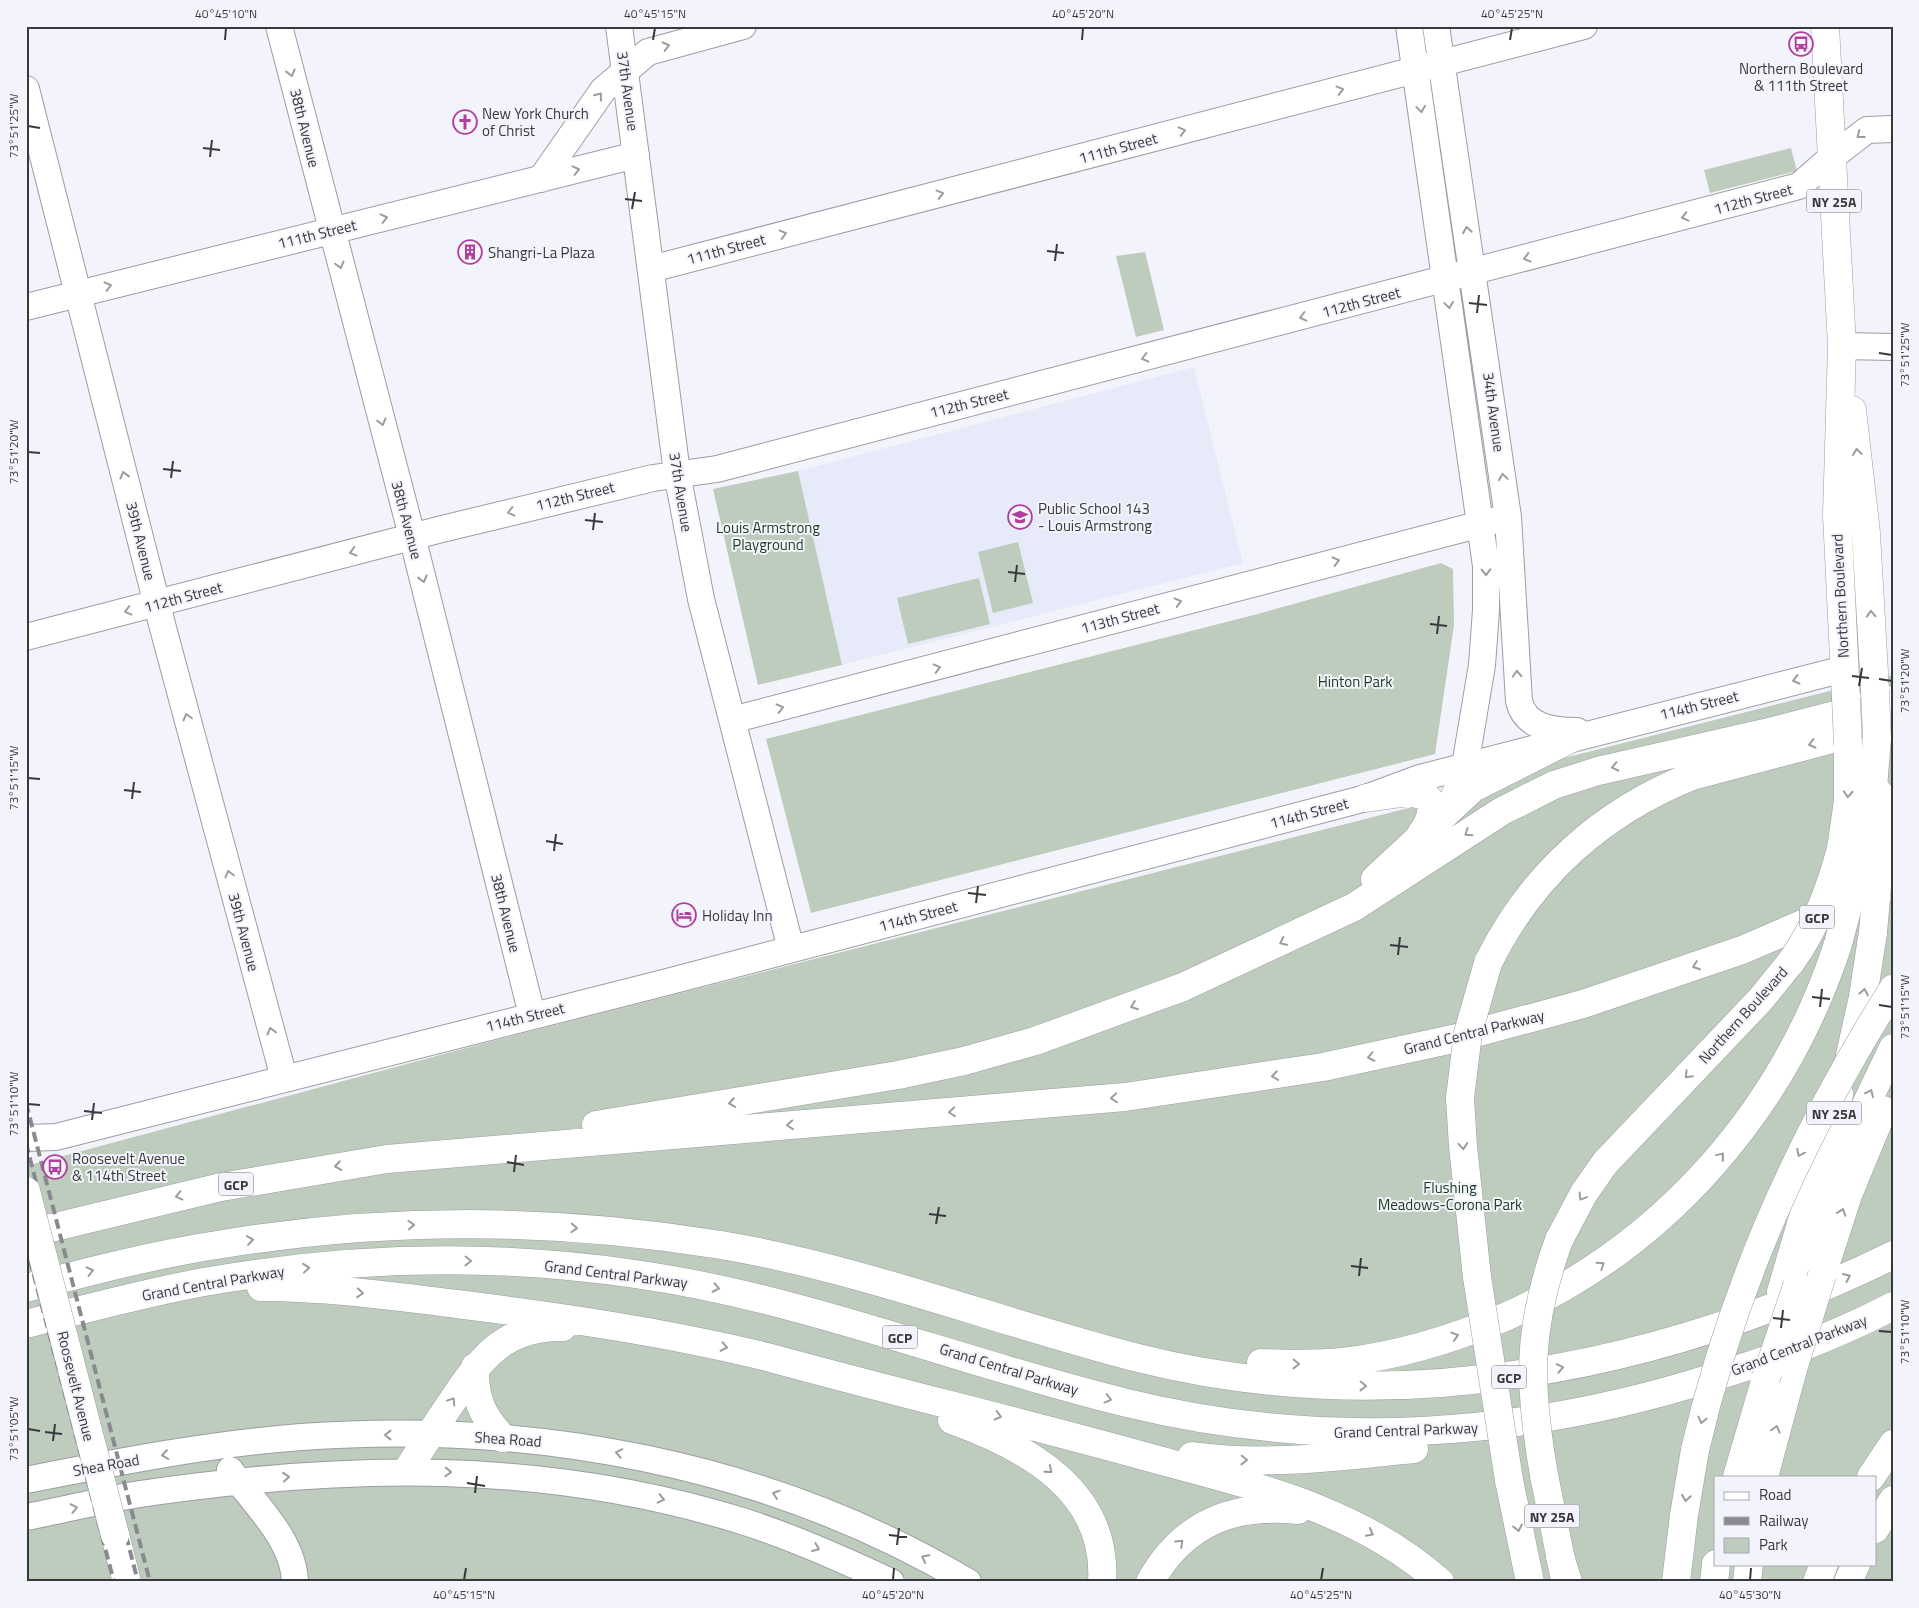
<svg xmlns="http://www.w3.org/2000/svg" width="1919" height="1608" viewBox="0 0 1919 1608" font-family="'Titillium Web',sans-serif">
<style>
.built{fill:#e7eaf8}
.green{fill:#bdccbd;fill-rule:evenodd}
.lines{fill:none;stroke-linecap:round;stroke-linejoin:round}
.minor-casing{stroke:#9c9da4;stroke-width:28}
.major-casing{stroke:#9c9da4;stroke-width:29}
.highway-casing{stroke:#9c9da4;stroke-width:29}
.minor{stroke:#fff;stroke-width:26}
.major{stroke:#fff;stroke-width:28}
.highway{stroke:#fff;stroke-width:28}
.rail{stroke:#898a8f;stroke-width:4;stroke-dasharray:10 5;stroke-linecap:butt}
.major-bridge-casing{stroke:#9c9da4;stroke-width:29;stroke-linecap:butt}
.highway-bridge-casing{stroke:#9c9da4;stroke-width:29;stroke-linecap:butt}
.major-bridge{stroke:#fff;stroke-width:28}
.highway-bridge{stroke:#fff;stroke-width:28}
.oneway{stroke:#9c9c9e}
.ticks{fill:none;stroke:#38393c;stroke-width:2}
.labels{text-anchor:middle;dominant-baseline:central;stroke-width:4;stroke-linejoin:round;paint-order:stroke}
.shield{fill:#f3f4fb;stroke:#707175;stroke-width:1}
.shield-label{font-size:14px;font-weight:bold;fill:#38393c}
.poi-label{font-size:15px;fill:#38393c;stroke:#f3f4fb;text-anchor:start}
.street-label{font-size:15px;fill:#38393c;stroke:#f3f4fb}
.park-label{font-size:15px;fill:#193d1c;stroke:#f3f4fb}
.neatline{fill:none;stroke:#38393c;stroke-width:2}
.ticks-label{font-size:12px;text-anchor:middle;fill:#38393c}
</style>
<rect width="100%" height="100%" fill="#f3f4fb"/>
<path class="built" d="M1194 367 1243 563 842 665 798 471Z"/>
<path class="green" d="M1791 148 1797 171 1710 193 1704 170Z
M1145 252 1164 330 1136 337 1116 256Z
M798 471 842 665 758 685 713 489Z
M1018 542 1033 603 993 613 978 552Z
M1441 563 1453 569 1454 625 1435 754 811 913 766 739 1254 615Z
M979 578 990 624 908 644 897 598Z
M1893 675V1582H26V1166L496 1040 1479 790 1552 761ZM1715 1477H1875V1564H1715Z"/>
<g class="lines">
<g class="minor-casing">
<path id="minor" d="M279 26 412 536 532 1015
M619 26 677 473 701 599 791 949
M1409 26 1486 566V610L1482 665 1465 766
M1436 26 1508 517 1519 701C1525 728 1554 731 1577 731
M26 89 163 628 284 1078
M541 179 603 90 648 52 743 26
M651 269 1584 26
M26 307 636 155
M1842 346 1893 347
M26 637 442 529 653 478 717 469 1799 186 1832 157 1867 130 1893 129
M732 720 1508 517
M26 1138 56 1137 667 982 1366 798 1420 778 1844 669
M230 1470C253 1503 294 1539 295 1582
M26 1480C117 1462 209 1444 301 1437 532 1420 767 1463 968 1582
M26 1517C64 1510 102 1500 140 1494 345 1464 542 1459 742 1521 793 1537 842 1559 891 1582"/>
</g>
<g class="major-casing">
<path id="major" d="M1825 26 1842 346 1837 515 1846 698
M1852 410 1866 533 1875 690
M1879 793 1880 854
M1841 849 1848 801V745
M1850 1055 1863 997 1873 932
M1559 1240 1584 1193 1605 1163 1760 1000 1791 962
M1781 1292 1839 1094
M1544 1475 1565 1580
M115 1535 127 1582
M1714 1582 1716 1564"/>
</g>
<g class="highway-casing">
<path id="highway" d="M1366 798 1409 792 1426 796C1437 808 1429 823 1421 834
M1450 806 1460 785 1465 766
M1862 853 1872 800 1877 738
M1375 879 1473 788 1574 737
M1488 963C1531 875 1602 812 1692 776L1893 723
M1460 1098 1463 1146 1477 1277
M596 1125 898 1075 964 1061 1035 1041 1183 987 1354 907 1502 811 1554 785 1598 771 1765 733 1893 700
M26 1234 221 1187 387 1159 1125 1097 1323 1067 1453 1039 1583 1004 1742 950 1893 885
M1822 1275 1848 1195 1883 1110
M1797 1286 1841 1157 1893 1048
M261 1287C326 1287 392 1296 457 1304 561 1317 665 1332 767 1357 891 1391 1017 1421 1140 1455 1246 1484 1356 1507 1440 1582
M26 1288C91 1271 156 1254 223 1244 388 1217 556 1218 721 1245 863 1269 998 1322 1138 1358 1393 1422 1659 1370 1893 1255
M26 1324C85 1309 144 1293 204 1282 346 1257 492 1253 635 1274 804 1298 962 1363 1127 1403 1323 1451 1523 1438 1714 1377 1776 1358 1836 1336 1893 1306
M1261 1363C1288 1364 1315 1365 1342 1362 1398 1356 1453 1339 1505 1317 1665 1246 1784 1110 1838 944
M475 1367C474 1398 482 1416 503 1438
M952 1420C1027 1447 1108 1491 1102 1582
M1192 1456C1266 1466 1340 1457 1414 1449
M407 1471C421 1448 436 1425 451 1403 481 1358 504 1326 563 1327
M1737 1477 1766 1378
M1764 1477 1793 1369
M1871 1477 1893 1444
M1509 1480 1530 1582
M1875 1529 1893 1500
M1560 1556 1568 1582
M1150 1582C1183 1523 1233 1503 1298 1510
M1676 1582 1684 1515 1695 1450
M1747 1582 1749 1564
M1817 1582 1824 1564
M1848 1582 1856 1564"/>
</g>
<use href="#minor" class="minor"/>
<use href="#major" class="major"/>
<use href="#highway" class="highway"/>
<path class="rail" d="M26 1103 150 1582
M26 1143 138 1582
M26 1245 114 1582"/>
<g class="major-bridge-casing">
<path id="major-bridge" d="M1875 690 1877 738
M1846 698 1848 745
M1873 932 1880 854
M1791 962C1816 927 1830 890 1841 849
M26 1191 115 1535
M1544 1475C1528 1384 1527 1328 1559 1240"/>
</g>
<g class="highway-bridge-casing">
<path id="highway-bridge" d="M1838 944 1862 853
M1460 1098 1468 1033 1488 963
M1477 1277 1509 1480
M1793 1369 1822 1275
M1766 1378 1797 1286
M1695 1450C1733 1285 1802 1133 1893 989"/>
</g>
<use href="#major-bridge" class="major-bridge"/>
<use href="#highway-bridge" class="highway-bridge"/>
</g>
<defs><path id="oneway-chevron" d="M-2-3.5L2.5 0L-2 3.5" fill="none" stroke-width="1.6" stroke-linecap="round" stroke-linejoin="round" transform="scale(1.25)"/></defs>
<g class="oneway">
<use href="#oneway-chevron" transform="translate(666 46) rotate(-14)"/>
<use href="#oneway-chevron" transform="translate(291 73) rotate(76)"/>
<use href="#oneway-chevron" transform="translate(1340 90) rotate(-15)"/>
<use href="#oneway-chevron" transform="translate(599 96) rotate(-52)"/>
<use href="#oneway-chevron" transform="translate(1421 109) rotate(82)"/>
<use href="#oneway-chevron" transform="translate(1182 131) rotate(-15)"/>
<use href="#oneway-chevron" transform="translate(1860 135) rotate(142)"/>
<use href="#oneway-chevron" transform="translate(576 170) rotate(-14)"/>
<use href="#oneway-chevron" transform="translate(940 194) rotate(-15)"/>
<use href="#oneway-chevron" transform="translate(1685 217) rotate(165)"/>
<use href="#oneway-chevron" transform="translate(384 218) rotate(-14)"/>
<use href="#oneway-chevron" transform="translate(1467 230) rotate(-99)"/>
<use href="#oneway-chevron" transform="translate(783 234) rotate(-15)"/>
<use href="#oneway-chevron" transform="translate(1527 258) rotate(165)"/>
<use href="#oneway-chevron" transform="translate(340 265) rotate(75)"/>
<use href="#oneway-chevron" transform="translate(108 286) rotate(-14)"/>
<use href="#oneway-chevron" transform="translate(1449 305) rotate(82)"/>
<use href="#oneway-chevron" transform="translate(1303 317) rotate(166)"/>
<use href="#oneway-chevron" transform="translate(1145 358) rotate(166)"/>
<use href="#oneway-chevron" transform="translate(382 422) rotate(75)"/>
<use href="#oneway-chevron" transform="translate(1857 452) rotate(-97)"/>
<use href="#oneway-chevron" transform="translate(124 475) rotate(-104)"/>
<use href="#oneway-chevron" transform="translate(1503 477) rotate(-98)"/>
<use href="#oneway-chevron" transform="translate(511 512) rotate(166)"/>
<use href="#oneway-chevron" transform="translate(353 552) rotate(165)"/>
<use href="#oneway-chevron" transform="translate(1336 561) rotate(-14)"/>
<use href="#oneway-chevron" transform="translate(1486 572) rotate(89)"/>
<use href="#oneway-chevron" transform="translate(423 579) rotate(76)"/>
<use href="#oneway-chevron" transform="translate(1178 602) rotate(-15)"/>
<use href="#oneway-chevron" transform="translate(128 611) rotate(165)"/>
<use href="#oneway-chevron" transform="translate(1871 614) rotate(-93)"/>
<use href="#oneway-chevron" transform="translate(937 668) rotate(-15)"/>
<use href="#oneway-chevron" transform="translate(1517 674) rotate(-93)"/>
<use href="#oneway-chevron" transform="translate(1796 680) rotate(166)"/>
<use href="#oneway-chevron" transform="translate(780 708) rotate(-14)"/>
<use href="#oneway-chevron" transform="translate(187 717) rotate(-105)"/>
<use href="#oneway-chevron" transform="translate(1812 744) rotate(166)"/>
<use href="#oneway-chevron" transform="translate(1615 767) rotate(167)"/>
<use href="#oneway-chevron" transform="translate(1848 794) rotate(93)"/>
<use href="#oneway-chevron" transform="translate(1468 833) rotate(146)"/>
<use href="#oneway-chevron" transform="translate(229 874) rotate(-105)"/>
<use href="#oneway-chevron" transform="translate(1283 942) rotate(154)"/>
<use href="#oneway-chevron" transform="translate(1696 966) rotate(160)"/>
<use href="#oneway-chevron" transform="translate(1864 992) rotate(-80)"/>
<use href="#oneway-chevron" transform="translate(1134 1006) rotate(160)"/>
<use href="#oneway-chevron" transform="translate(271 1031) rotate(-105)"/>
<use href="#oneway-chevron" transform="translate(1371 1057) rotate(168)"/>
<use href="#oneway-chevron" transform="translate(1688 1075) rotate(134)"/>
<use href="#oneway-chevron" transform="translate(1275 1076) rotate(171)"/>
<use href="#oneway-chevron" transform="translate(1870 1093) rotate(-65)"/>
<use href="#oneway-chevron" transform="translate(1114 1098) rotate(175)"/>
<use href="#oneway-chevron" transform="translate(732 1103) rotate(171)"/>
<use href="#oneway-chevron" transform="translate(952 1112) rotate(175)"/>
<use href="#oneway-chevron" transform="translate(790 1125) rotate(175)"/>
<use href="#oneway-chevron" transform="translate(1463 1146) rotate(85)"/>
<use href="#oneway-chevron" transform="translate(1800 1153) rotate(116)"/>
<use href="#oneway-chevron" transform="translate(1721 1156) rotate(-50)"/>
<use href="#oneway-chevron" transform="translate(338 1166) rotate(171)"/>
<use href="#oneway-chevron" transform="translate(179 1196) rotate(167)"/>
<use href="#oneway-chevron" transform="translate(1582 1197) rotate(121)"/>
<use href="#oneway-chevron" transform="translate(1842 1212) rotate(-71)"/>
<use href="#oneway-chevron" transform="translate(411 1225) rotate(-2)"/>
<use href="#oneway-chevron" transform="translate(574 1228) rotate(3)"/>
<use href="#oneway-chevron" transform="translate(250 1240) rotate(-8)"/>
<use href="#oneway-chevron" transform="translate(468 1261) rotate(1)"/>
<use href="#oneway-chevron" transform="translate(1601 1265) rotate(-34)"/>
<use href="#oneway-chevron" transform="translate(306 1268) rotate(-6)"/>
<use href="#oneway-chevron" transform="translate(90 1271) rotate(-14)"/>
<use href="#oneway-chevron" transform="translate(1847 1277) rotate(-24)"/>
<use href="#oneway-chevron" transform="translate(716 1288) rotate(12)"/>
<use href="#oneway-chevron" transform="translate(360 1293) rotate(5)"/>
<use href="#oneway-chevron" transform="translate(1455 1336) rotate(-18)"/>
<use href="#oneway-chevron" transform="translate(724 1347) rotate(12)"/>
<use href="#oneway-chevron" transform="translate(1296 1364) rotate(1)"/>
<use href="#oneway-chevron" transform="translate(1560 1368) rotate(-11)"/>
<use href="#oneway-chevron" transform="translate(1363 1386) rotate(1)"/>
<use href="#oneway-chevron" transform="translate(1108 1399) rotate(15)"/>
<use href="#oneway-chevron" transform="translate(452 1401) rotate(-56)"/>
<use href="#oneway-chevron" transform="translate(998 1416) rotate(14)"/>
<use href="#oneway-chevron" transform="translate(1702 1420) rotate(103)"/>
<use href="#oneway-chevron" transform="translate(1776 1429) rotate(-75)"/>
<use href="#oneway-chevron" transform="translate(388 1435) rotate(180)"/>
<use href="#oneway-chevron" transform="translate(619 1453) rotate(-169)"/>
<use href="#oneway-chevron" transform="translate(165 1455) rotate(171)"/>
<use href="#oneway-chevron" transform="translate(1244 1460) rotate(1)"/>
<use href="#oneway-chevron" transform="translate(1049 1470) rotate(39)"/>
<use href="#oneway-chevron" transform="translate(448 1472) rotate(2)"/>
<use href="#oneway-chevron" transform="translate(286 1477) rotate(-5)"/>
<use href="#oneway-chevron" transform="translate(776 1494) rotate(-161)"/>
<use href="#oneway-chevron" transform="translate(1686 1498) rotate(99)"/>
<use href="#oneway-chevron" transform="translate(661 1499) rotate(13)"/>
<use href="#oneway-chevron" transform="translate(74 1508) rotate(-12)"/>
<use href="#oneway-chevron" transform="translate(1518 1528) rotate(78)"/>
<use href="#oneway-chevron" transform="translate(1370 1533) rotate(28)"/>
<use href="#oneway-chevron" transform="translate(1180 1543) rotate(-44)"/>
<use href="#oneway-chevron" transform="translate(816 1548) rotate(23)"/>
<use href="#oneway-chevron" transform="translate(925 1558) rotate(-153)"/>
</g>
<path class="ticks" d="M225 40 226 28M653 40 655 28M1082 40 1083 28M1510 40 1512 28M28 126 40 128M203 148 220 150M210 157 212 140M625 199 642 201M632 209 635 192M1047 251 1064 253M1055 261 1057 244M1469 303 1487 305M1477 313 1479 295M1879 353 1892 355M28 452 40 453M163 469 181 471M171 478 173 461M585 520 603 522M593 530 595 513M1008 572 1025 574M1015 582 1017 565M1430 624 1447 626M1437 634 1439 616M1852 676 1869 678M1879 679 1892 681M1859 686 1862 668M28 778 40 779M124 790 141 792M132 799 134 782M546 841 563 844M554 851 556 834M968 893 986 895M976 903 978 886M1390 945 1408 947M1398 955 1400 937M1812 997 1830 999M1879 1005 1892 1007M1820 1007 1822 989M28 1104 40 1105M84 1111 102 1113M92 1120 94 1103M507 1162 524 1165M514 1172 516 1155M929 1214 946 1216M936 1224 939 1207M1351 1266 1368 1268M1359 1276 1361 1258M1773 1318 1790 1320M1781 1328 1783 1310M1879 1331 1892 1332M28 1429 40 1431M45 1432 62 1434M53 1441 55 1424M467 1483 485 1486M475 1493 477 1476M889 1535 907 1537M897 1545 899 1528M464 1580 466 1568M893 1580 894 1568M1321 1580 1323 1568M1750 1580 1751 1568"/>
<defs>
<g id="bus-ring" transform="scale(1.25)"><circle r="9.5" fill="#f3f4fb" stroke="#b1409c" stroke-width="1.5"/><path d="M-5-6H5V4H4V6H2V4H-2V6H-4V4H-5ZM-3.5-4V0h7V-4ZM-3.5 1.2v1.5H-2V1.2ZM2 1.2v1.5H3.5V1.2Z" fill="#b1409c"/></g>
<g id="church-ring" transform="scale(1.25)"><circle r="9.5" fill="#f3f4fb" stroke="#b1409c" stroke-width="1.5"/><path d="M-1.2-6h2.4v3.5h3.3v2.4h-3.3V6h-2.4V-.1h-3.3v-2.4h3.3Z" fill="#b1409c"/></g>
<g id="building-ring" transform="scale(1.25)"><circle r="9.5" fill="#f3f4fb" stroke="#b1409c" stroke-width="1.5"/><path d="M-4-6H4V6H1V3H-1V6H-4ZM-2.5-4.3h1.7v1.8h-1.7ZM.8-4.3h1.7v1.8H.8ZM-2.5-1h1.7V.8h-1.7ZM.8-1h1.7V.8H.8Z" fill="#b1409c"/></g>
<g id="school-ring" transform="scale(1.25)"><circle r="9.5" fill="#f3f4fb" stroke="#b1409c" stroke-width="1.5"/><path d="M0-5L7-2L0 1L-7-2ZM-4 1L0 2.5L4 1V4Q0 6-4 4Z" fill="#b1409c"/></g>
<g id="hotel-ring" transform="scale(1.25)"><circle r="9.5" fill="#f3f4fb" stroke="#b1409c" stroke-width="1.5"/><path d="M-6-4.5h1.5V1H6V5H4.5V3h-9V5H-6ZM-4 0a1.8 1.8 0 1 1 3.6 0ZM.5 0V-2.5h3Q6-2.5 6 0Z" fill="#b1409c"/></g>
</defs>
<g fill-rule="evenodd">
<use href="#bus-ring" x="1801" y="44"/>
<use href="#church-ring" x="465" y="122"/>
<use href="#building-ring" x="470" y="252"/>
<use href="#school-ring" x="1020" y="517"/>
<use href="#hotel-ring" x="684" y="915"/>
<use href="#bus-ring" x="55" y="1167"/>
</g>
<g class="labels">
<g class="shield">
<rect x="1806.5" y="189.5" width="55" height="23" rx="4"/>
<rect x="1799.5" y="905.5" width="35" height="23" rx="4"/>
<rect x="1806.5" y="1101.5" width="55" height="23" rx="4"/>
<rect x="218.5" y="1172.5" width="35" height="23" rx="4"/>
<rect x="882.5" y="1325.5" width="35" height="23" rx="4"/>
<rect x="1491.5" y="1365.5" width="35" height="23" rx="4"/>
<rect x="1524.5" y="1504.5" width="55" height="23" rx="4"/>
</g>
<g class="shield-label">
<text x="1834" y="201">NY 25A</text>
<text x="1817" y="917">GCP</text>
<text x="1834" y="1113">NY 25A</text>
<text x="236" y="1184">GCP</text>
<text x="900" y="1337">GCP</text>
<text x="1509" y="1377">GCP</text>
<text x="1552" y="1516">NY 25A</text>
</g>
<g class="poi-label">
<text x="1801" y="68" text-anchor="middle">Northern Boulevard<tspan x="1801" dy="17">&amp; 111th Street</tspan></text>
<text x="482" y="113">New York Church<tspan x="482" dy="17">of Christ</tspan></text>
<text x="488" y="252">Shangri-La Plaza</text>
<text x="1038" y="508">Public School 143<tspan x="1038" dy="17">- Louis Armstrong</tspan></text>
<text x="702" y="915">Holiday Inn</text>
<text x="72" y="1158">Roosevelt Avenue<tspan x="72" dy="17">&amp; 114th Street</tspan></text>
</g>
<g class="street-label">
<text transform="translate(628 91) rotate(82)">37th Avenue</text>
<text transform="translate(305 128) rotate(76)">38th Avenue</text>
<text transform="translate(1118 148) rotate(-15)">111th Street</text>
<text transform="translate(1753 199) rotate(-15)">112th Street</text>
<text transform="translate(317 234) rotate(-14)">111th Street</text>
<text transform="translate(726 249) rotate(-15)">111th Street</text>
<text transform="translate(1361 302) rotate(-15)">112th Street</text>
<text transform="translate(969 403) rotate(-14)">112th Street</text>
<text transform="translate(1494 412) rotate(82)">34th Avenue</text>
<text transform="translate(681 492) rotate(81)">37th Avenue</text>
<text transform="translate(575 496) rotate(-14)">112th Street</text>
<text transform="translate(407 520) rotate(75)">38th Avenue</text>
<text transform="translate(141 541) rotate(76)">39th Avenue</text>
<text transform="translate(1840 596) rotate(-93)">Northern Boulevard</text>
<text transform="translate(183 597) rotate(-15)">112th Street</text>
<text transform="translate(1120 618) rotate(-15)">113th Street</text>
<text transform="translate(1699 705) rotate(-14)">114th Street</text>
<text transform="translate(1309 813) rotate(-15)">114th Street</text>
<text transform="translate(506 913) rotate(76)">38th Avenue</text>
<text transform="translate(918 916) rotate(-15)">114th Street</text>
<text transform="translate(244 932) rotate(75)">39th Avenue</text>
<text transform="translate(1743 1015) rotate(-48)">Northern Boulevard</text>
<text transform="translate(525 1017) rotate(-14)">114th Street</text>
<text transform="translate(1474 1032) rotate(-14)">Grand Central Parkway</text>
<text transform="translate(616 1274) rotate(7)">Grand Central Parkway</text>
<text transform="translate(213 1283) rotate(-10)">Grand Central Parkway</text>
<text transform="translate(1799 1345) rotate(-21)">Grand Central Parkway</text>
<text transform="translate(1009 1369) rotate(17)">Grand Central Parkway</text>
<text transform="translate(76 1386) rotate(76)">Roosevelt Avenue</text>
<text transform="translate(1406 1430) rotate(-2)">Grand Central Parkway</text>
<text transform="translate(508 1439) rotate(4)">Shea Road</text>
<text transform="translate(106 1465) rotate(-10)">Shea Road</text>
</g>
<g class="park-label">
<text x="768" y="527">Louis Armstrong<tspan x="768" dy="17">Playground</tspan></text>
<text x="1355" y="681">Hinton Park</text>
<text x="1450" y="1187">Flushing<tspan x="1450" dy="17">Meadows-Corona Park</tspan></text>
</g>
</g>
<rect width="1919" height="1608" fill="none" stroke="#f3f4fb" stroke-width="55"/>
<rect x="1714" y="1476" width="162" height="90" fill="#f3f4fb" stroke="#a8a9af"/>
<rect x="1724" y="1492" width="25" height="8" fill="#ffffff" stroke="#a8a9af"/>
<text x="1759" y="1500" font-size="15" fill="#38393c">Road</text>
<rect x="1724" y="1517" width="25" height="8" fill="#898a8f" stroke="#a8a9af"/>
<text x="1759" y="1526" font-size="15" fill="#38393c">Railway</text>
<rect x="1724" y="1538" width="25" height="15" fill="#bdccbd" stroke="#a8a9af"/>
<text x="1759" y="1550" font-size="15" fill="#38393c">Park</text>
<rect x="28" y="28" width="1864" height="1552" class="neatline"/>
<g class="ticks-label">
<text x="226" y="18">40°45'10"N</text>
<text x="655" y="18">40°45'15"N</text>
<text x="1083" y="18">40°45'20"N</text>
<text x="1512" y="18">40°45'25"N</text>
<text transform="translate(14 126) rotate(-90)" y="4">73°51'25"W</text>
<text transform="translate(1905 355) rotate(-90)" y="4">73°51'25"W</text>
<text transform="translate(14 452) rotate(-90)" y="4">73°51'20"W</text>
<text transform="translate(1905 681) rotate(-90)" y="4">73°51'20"W</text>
<text transform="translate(14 778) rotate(-90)" y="4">73°51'15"W</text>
<text transform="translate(1905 1007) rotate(-90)" y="4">73°51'15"W</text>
<text transform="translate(14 1104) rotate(-90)" y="4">73°51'10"W</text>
<text transform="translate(1905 1332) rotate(-90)" y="4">73°51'10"W</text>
<text transform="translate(14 1429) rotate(-90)" y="4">73°51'05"W</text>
<text x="464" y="1599">40°45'15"N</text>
<text x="893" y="1599">40°45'20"N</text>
<text x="1321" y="1599">40°45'25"N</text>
<text x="1750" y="1599">40°45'30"N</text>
</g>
</svg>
